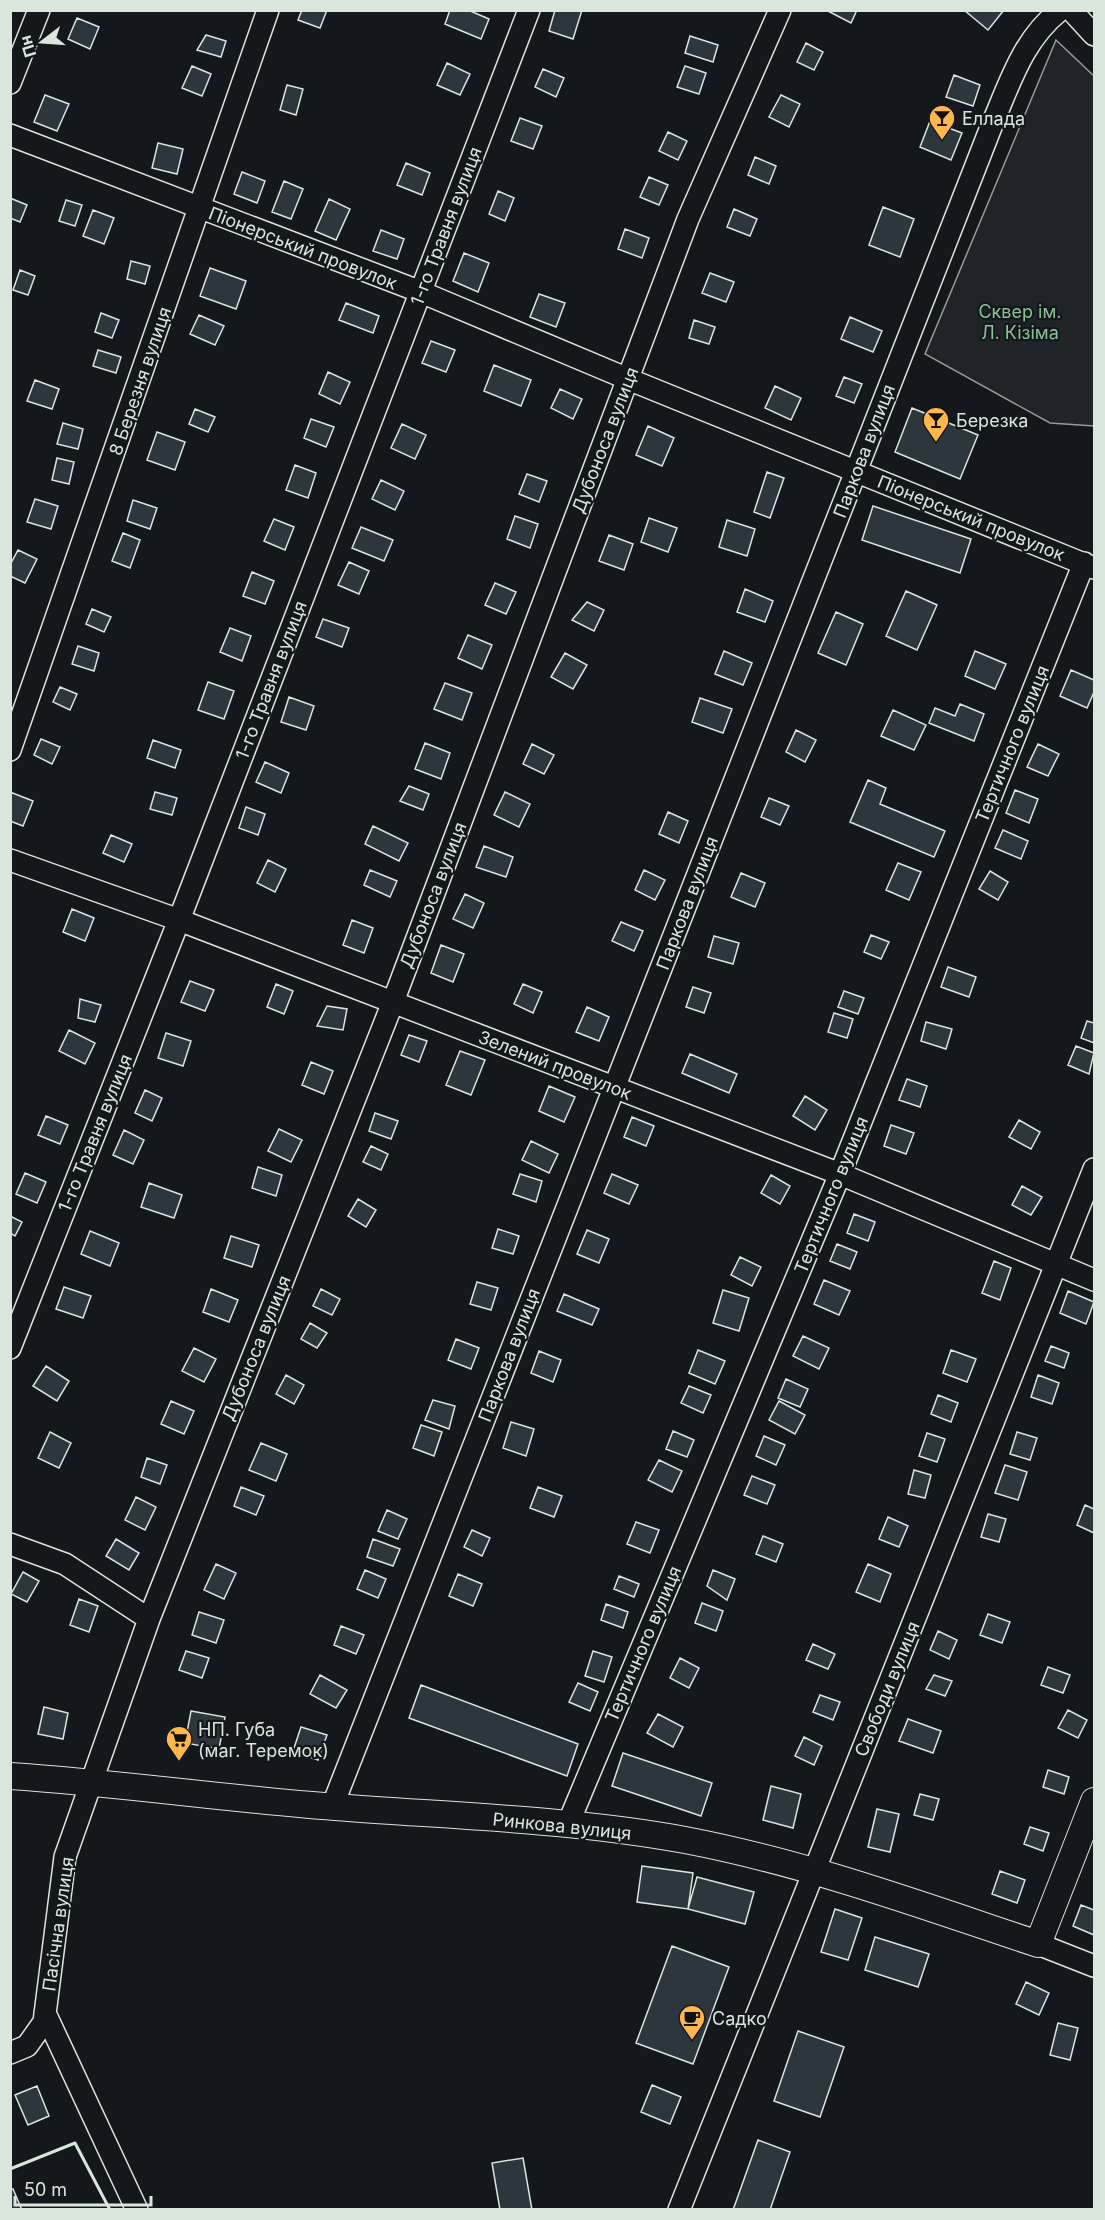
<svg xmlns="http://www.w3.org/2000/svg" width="1105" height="2220" viewBox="0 0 1105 2220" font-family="Inter,sans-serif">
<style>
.green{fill:#202428;stroke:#939e99;stroke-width:1.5}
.building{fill:#2c363c;stroke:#d8e6dc;stroke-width:1.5}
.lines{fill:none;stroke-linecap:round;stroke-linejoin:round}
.minor-casing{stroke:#d8e6dc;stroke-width:24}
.major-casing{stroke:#d8e6dc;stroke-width:28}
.minor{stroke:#14181c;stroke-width:21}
.major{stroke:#14181c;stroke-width:26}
.wall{stroke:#d8e6dc;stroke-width:3}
.labels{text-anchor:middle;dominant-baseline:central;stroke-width:4.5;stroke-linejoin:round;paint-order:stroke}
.poi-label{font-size:18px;fill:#d8e6dc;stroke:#14181c;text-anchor:start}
.street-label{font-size:18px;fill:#d8e6dc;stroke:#14181c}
.park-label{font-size:18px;fill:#8ac095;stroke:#14181c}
</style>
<rect width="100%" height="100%" fill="#14181c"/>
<path class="green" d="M1056 40 1094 76V426L1050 423 925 354Z"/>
<path class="building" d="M302 10H327L320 28 298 20Z
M450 10H468L489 19 481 39 445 24Z
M555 10H582L573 39 549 31Z
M826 10H857L851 23Z
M964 10H1004L988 30Z
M77 18 99 27 90 49 68 39Z
M206 35 226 41 221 57 197 50Z
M690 36 718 45 713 62 685 53Z
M806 43 823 52 814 70 797 62Z
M447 63 470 74 460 95 437 85Z
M192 66 211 74 202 96 182 88Z
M685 66 706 73 699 94 677 87Z
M543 69 564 78 556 97 535 87Z
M954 75 980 85 973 106 946 97Z
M287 85 303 89 296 115 280 110Z
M45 95 69 104 57 131 34 122Z
M781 95 800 104 789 127 769 117Z
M520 118 542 126 533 149 511 141Z
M930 121 962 133 951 160 920 147Z
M668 132 687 141 678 160 659 151Z
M158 143 183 149 177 174 152 168Z
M755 157 776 166 769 184 748 175Z
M406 163 430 173 422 195 397 185Z
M242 172 265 181 257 203 234 194Z
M649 177 668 185 659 205 640 197Z
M284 181 303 189 291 219 272 212Z
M498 191 514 198 505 221 489 214Z
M10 198 27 205 20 222 10 218Z
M329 199 350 209 336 240 315 231Z
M66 200 82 205 75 226 59 221Z
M883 207 914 219 900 257 869 245Z
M734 209 757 219 750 236 727 227Z
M93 210 114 218 104 244 83 236Z
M625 229 649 238 642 258 618 249Z
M381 230 404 239 397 259 373 251Z
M464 253 489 263 478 292 453 281Z
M131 261 150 266 145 284 127 279Z
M210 268 246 281 236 309 200 296Z
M20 270 35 276 28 295 13 290Z
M710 273 734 282 726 302 702 293Z
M539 294 565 303 556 327 530 317Z
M346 303 379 316 373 333 339 320Z
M101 313 119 320 112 338 95 332Z
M199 315 224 326 215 345 190 334Z
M850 317 882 331 873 352 841 339Z
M694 320 715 327 709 344 689 338Z
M431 341 455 350 446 372 422 363Z
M98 350 121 357 116 373 93 366Z
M494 365 531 380 521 406 484 391Z
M328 372 350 382 340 404 319 394Z
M844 377 862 384 854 403 836 396Z
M35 380 59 389 52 409 27 401Z
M775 386 801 398 791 420 765 408Z
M560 389 582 399 573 419 551 408Z
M912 408 978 435 960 479 895 452Z
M195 409 215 417 208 432 189 424Z
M311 419 334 427 326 447 304 438Z
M63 423 83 429 78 449 57 444Z
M402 424 426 435 415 459 391 448Z
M648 426 674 438 662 466 636 455Z
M157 432 185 442 175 470 147 460Z
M57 458 74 462 69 484 52 480Z
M295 465 316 473 308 498 286 490Z
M767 472 784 478 770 518 754 512Z
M527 474 547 481 539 502 519 494Z
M381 480 404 491 395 510 372 499Z
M35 499 58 506 51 529 27 522Z
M133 500 157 508 150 529 127 521Z
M873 506 971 539 960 573 862 540Z
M515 516 538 524 530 548 507 539Z
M649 518 677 528 668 552 641 542Z
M274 519 294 527 285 550 264 541Z
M727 520 755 529 747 556 719 547Z
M361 527 393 540 384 561 352 548Z
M123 533 140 540 130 568 112 561Z
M609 535 633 544 624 570 599 561Z
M18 550 37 559 25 583 10 576V565Z
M349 562 369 571 359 594 338 585Z
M252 572 274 581 265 604 243 596Z
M495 583 516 592 506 614 485 605Z
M745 589 773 601 765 622 737 612Z
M906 591 937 605 917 650 886 636Z
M587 602 604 610 594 631 572 620Z
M92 609 111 617 104 632 86 624Z
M836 612 863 624 846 665 818 653Z
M323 619 349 628 342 647 316 637Z
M230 628 251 636 242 661 220 652Z
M468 635 492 645 482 669 458 658Z
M78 646 99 653 94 671 72 664Z
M724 651 752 663 743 685 715 674Z
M975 651 1006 664 995 689 965 676Z
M565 653 587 665 573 689 551 677Z
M1071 670 1094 680V692L1087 708 1060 696Z
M208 682 234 691 224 719 198 710Z
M445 683 472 693 462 720 434 709Z
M60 687 77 694 70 710 53 702Z
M289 697 314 706 306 730 281 722Z
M700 698 732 709 723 733 692 722Z
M960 704 984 714 974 741 929 723 935 708 955 716Z
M893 710 926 725 914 750 881 736Z
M796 730 816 740 805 762 786 752Z
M41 739 60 747 52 764 34 755Z
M153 740 181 750 175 768 147 758Z
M425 743 450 753 441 779 415 769Z
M532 744 554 755 544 774 523 764Z
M1038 744 1059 754 1048 776 1027 767Z
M265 762 289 773 281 793 256 782Z
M868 780 886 788 880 804 945 831 934 857 850 822Z
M409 786 429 794 423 810 400 801Z
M1015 790 1038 799 1029 823 1006 813Z
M10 792 33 801 23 826 10 821Z
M155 792 177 798 172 815 150 809Z
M505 792 530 804 519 827 494 815Z
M769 798 789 806 780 825 761 817Z
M246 807 265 814 258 835 239 828Z
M668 812 688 821 679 843 659 834Z
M373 826 408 843 399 861 365 844Z
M1003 830 1028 841 1021 859 995 848Z
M111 835 132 844 124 862 103 853Z
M484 846 513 857 506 877 476 867Z
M268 860 286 869 275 892 257 883Z
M898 863 921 872 909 900 886 890Z
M370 870 397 881 390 897 364 885Z
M644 870 665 880 655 900 635 890Z
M990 871 1008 882 998 900 979 889Z
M741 873 765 883 755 907 731 897Z
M465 894 484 903 473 928 453 919Z
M72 909 94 918 85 941 63 932Z
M352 920 373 928 364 953 343 945Z
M621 922 643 931 634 951 612 941Z
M871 935 889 942 881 959 864 952Z
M714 936 739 943 733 964 708 957Z
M441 945 464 954 453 982 431 973Z
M948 967 976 977 969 997 941 987Z
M190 981 214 990 205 1011 181 1002Z
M276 984 293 991 284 1014 267 1007Z
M523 984 542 992 533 1013 514 1004Z
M693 987 711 993 704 1013 686 1007Z
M844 991 864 998 858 1014 838 1007Z
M80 999 101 1005 95 1022 78 1018Z
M327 1006 347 1009 343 1030 317 1026Z
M587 1007 609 1017 599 1041 576 1032Z
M834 1013 853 1019 847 1038 828 1032Z
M1087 1021 1094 1023V1043L1081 1038Z
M926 1022 952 1029 946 1049 921 1041Z
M69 1030 95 1043 85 1064 59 1051Z
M166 1033 191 1041 183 1066 158 1058Z
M409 1035 427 1041 419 1062 401 1055Z
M1076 1046 1094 1053 1089 1074 1068 1065Z
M460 1051 485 1060 471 1095 446 1085Z
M690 1054 737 1074 729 1093 682 1073Z
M311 1062 333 1071 324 1094 302 1085Z
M907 1079 927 1086 920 1107 899 1100Z
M549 1086 575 1097 564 1122 539 1111Z
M145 1090 162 1098 152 1121 135 1113Z
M805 1096 827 1110 815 1130 793 1116Z
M375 1113 398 1121 391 1139 369 1131Z
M46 1116 68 1125 60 1144 38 1135Z
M632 1117 654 1126 646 1146 624 1137Z
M1019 1120 1040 1132 1031 1149 1009 1137Z
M891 1125 914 1133 906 1154 884 1146Z
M279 1129 302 1140 291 1162 268 1151Z
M124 1130 144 1140 133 1164 113 1155Z
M531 1141 558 1154 549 1173 522 1160Z
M371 1146 388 1154 381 1170 363 1162Z
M258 1167 282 1175 276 1196 252 1188Z
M25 1173 46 1182 37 1203 16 1194Z
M520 1174 542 1181 536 1202 513 1194Z
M612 1174 638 1185 629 1204 604 1193Z
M771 1175 790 1186 780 1204 761 1193Z
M149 1183 182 1195 174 1218 141 1207Z
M1022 1186 1042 1197 1031 1215 1012 1205Z
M358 1199 376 1210 366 1227 348 1216Z
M854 1214 875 1222 868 1241 847 1233Z
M10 1216 22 1222 15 1236 10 1233Z
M498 1229 519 1236 513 1254 492 1248Z
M587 1230 609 1239 599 1263 577 1254Z
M90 1231 119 1243 110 1266 81 1254Z
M231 1236 259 1245 252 1267 224 1258Z
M837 1244 857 1252 850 1269 830 1261Z
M740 1257 761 1267 752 1286 731 1275Z
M994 1261 1011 1268 1000 1300 982 1293Z
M824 1280 850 1291 839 1315 814 1304Z
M477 1282 498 1288 491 1310 470 1304Z
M64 1287 91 1296 83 1318 56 1309Z
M211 1289 238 1300 229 1322 203 1312Z
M321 1289 340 1299 332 1315 313 1306Z
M723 1290 749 1298 739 1331 713 1323Z
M1068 1291 1094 1302 1086 1324 1060 1313Z
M564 1294 599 1309 592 1325 557 1311Z
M310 1323 327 1333 317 1348 301 1339Z
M803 1336 829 1348 819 1369 793 1356Z
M456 1339 479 1348 471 1369 448 1360Z
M1051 1346 1069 1353 1064 1368 1045 1361Z
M194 1348 216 1359 204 1382 182 1371Z
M698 1350 725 1361 715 1384 689 1373Z
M951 1350 976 1359 967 1382 943 1373Z
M539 1351 561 1360 553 1382 531 1373Z
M46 1366 69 1381 57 1401 33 1386Z
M286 1375 304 1385 294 1404 276 1394Z
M1038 1375 1059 1383 1052 1404 1031 1397Z
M786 1379 808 1389 800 1407 778 1398Z
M689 1386 711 1395 703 1413 681 1403Z
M938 1395 958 1403 951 1422 931 1414Z
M433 1400 455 1406 449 1429 425 1420Z
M171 1401 194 1411 184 1434 161 1424Z
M779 1401 805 1415 795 1434 769 1420Z
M511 1422 534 1429 526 1456 503 1448Z
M421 1425 442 1432 434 1456 413 1448Z
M673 1431 694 1440 687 1457 666 1449Z
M50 1432 71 1443 59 1468 38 1458Z
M1017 1432 1037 1438 1030 1460 1010 1454Z
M927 1433 945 1439 937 1462 919 1456Z
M764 1436 785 1445 776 1465 756 1456Z
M261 1443 287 1454 276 1481 249 1470Z
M147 1458 167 1465 160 1484 141 1477Z
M659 1460 682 1471 672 1492 648 1480Z
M1005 1465 1027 1472 1018 1500 995 1493Z
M914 1470 931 1475 925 1498 908 1494Z
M752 1476 775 1485 767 1504 744 1495Z
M241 1487 264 1496 256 1515 234 1506Z
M538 1487 562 1496 554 1517 530 1508Z
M136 1497 156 1507 145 1530 125 1520Z
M1085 1505 1094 1509V1533L1077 1525Z
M387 1510 407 1519 398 1539 378 1531Z
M988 1514 1006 1519 999 1542 981 1537Z
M888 1517 908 1526 899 1547 879 1539Z
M636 1522 659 1530 650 1553 627 1544Z
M472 1530 490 1538 482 1556 464 1547Z
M763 1536 783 1544 776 1562 756 1554Z
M116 1539 139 1553 129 1570 106 1556Z
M373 1539 400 1549 393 1566 367 1557Z
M216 1564 236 1573 224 1599 204 1590Z
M868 1564 891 1574 880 1602 856 1592Z
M365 1570 386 1579 378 1598 357 1589Z
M713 1570 735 1579 727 1600 707 1586Z
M23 1572 39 1581 27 1602 11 1594Z
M458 1574 482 1584 473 1606 449 1596Z
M619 1576 639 1584 634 1597 614 1589Z
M79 1599 98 1606 89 1632 70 1625Z
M702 1603 723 1611 716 1631 695 1623Z
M606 1604 628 1612 623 1628 601 1620Z
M199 1612 224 1620 216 1643 192 1635Z
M988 1614 1010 1622 1002 1643 980 1635Z
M341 1626 364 1635 356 1654 334 1645Z
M938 1631 957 1640 949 1659 930 1650Z
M813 1644 835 1654 828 1669 806 1660Z
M186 1651 209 1658 202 1678 179 1670Z
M593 1651 612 1657 604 1682 585 1676Z
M680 1658 699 1668 689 1688 670 1678Z
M1048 1667 1070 1675 1063 1693 1041 1685Z
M320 1675 347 1690 336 1708 310 1694Z
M934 1675 952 1681 945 1696 926 1689Z
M578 1683 598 1692 590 1711 569 1702Z
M421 1685 578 1744 567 1776 409 1718Z
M820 1695 840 1702 833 1720 813 1712Z
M44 1707 68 1713 63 1739 38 1734Z
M1068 1710 1087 1720 1078 1738 1058 1728Z
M191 1711 225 1717 219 1749 185 1743Z
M658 1714 683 1727 673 1747 647 1733Z
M908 1719 941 1731 933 1753 899 1741Z
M301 1727 327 1735 318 1760 293 1751Z
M804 1737 822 1746 814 1765 795 1756Z
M623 1753 712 1783 701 1816 612 1786Z
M1048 1770 1069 1777 1064 1794 1043 1787Z
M771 1786 801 1794 793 1828 763 1820Z
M920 1794 939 1799 933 1820 914 1815Z
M877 1809 899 1814 890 1852 868 1847Z
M1030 1827 1049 1833 1043 1851 1024 1844Z
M642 1866 693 1873 688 1909 637 1902Z
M1000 1871 1025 1880 1017 1903 992 1894Z
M697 1877 754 1892 745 1924 688 1909Z
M1081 1905 1094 1910V1935L1073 1926Z
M835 1909 862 1918 848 1960 821 1952Z
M875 1937 929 1954 918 1987 865 1970Z
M672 1946 729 1967 693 2064 636 2043Z
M1026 1982 1049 1993 1039 2015 1016 2004Z
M1058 2023 1078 2028 1070 2060 1050 2055Z
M798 2031 844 2047 820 2117 774 2101Z
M652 2085 681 2097 670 2124 641 2112Z
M37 2086 49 2116 28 2125 15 2095Z
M758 2140 790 2152 770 2210H733Z
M523 2158 532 2210H500L492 2163Z
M13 2189 22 2210H10V2190Z"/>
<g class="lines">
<g class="minor-casing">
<path id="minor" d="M1071 10 1094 35
M10 83 39 10
M10 135 421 292 628 379 1094 568
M10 750 268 10
M10 860 179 920 840 1174 1094 1280
M10 1348 179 920 529 10
M10 1544 65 1564 149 1619
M332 1807 993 122C1011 80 1023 40 1060 10
M568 1824 840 1174 1084 563
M1038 1944 1094 1966
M45 2013 137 2210
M10 2053 27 2046 44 2022 65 1857 149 1619 393 1002 688 219 780 10
M679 2210 1094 1169"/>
</g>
<g class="major-casing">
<path id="major" d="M10 1776C119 1783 227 1799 335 1807 451 1816 570 1819 685 1840 806 1863 921 1905 1038 1944L1094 1801"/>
</g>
<use href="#minor" class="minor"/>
<use href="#major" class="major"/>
<path class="wall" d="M10 2169 75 2143 110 2210"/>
</g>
<defs>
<g id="bar-pin" transform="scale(1.35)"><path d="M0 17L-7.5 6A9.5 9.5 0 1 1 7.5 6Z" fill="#ffb74d" stroke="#14181c"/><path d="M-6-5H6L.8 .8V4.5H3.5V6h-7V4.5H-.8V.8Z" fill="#111"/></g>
<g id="supermarket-pin" transform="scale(1.35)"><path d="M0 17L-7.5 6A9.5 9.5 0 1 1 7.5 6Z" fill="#ffb74d" stroke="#14181c"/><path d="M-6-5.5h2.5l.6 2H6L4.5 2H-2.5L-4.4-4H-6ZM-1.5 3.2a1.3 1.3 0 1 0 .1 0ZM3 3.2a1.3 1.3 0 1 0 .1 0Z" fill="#111"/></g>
<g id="cafe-pin" transform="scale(1.35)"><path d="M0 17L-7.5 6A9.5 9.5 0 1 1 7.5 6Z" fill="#ffb74d" stroke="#14181c"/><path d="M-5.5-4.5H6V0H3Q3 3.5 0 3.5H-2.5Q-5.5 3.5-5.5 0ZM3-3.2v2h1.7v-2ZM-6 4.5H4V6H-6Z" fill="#111"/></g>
</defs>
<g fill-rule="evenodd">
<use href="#bar-pin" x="942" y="118"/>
<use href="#bar-pin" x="936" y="420"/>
<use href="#supermarket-pin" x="179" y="1739"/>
<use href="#cafe-pin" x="692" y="2018"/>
</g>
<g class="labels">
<g class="poi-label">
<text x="962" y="118">Еллада</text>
<text x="956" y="420">Березка</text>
<text x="198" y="1729">НП. Губа<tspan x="198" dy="21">(маг. Теремок)</tspan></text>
<text x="712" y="2018">Садко</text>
</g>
<g class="street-label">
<text transform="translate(446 226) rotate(-69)">1-го Травня вулиця</text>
<text transform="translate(303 248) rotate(21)">Піонерський провулок</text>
<text transform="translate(140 381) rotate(-71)">8 Березня вулиця</text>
<text transform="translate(605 440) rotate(-69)">Дубоноса вулиця</text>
<text transform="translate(864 451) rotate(-69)">Паркова вулиця</text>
<text transform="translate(971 518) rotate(22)">Піонерський провулок</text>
<text transform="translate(271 680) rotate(-69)">1-го Травня вулиця</text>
<text transform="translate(1012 744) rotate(-68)">Тертичного вулиця</text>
<text transform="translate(433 895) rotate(-69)">Дубоноса вулиця</text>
<text transform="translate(687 903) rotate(-69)">Паркова вулиця</text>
<text transform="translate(555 1065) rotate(21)">Зелений провулок</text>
<text transform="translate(95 1133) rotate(-68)">1-го Травня вулиця</text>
<text transform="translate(831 1195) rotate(-68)">Тертичного вулиця</text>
<text transform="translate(256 1348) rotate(-68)">Дубоноса вулиця</text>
<text transform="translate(509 1355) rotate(-69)">Паркова вулиця</text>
<text transform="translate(643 1644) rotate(-67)">Тертичного вулиця</text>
<text transform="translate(887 1689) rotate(-68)">Свободи вулиця</text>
<text transform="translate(562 1826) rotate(6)">Ринкова вулиця</text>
<text transform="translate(58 1924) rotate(-82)">Пасічна вулиця</text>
</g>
<g class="park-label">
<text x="1020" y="311">Сквер ім.<tspan x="1020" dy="21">Л. Кізіма</tspan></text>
</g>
</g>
<rect width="1105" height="2220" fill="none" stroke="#d8e6dc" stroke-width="24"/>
<g transform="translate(42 42) rotate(253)" stroke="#14181c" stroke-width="4.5" paint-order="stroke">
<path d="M0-4.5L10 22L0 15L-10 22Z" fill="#d8e6dc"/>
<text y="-9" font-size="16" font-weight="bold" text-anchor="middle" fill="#d8e6dc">Пн</text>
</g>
<path d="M15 2196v9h136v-9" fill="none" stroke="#d8e6dc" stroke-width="3"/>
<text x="24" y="2196" font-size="18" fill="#d8e6dc" stroke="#14181c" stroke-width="4.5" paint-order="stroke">50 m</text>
</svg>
